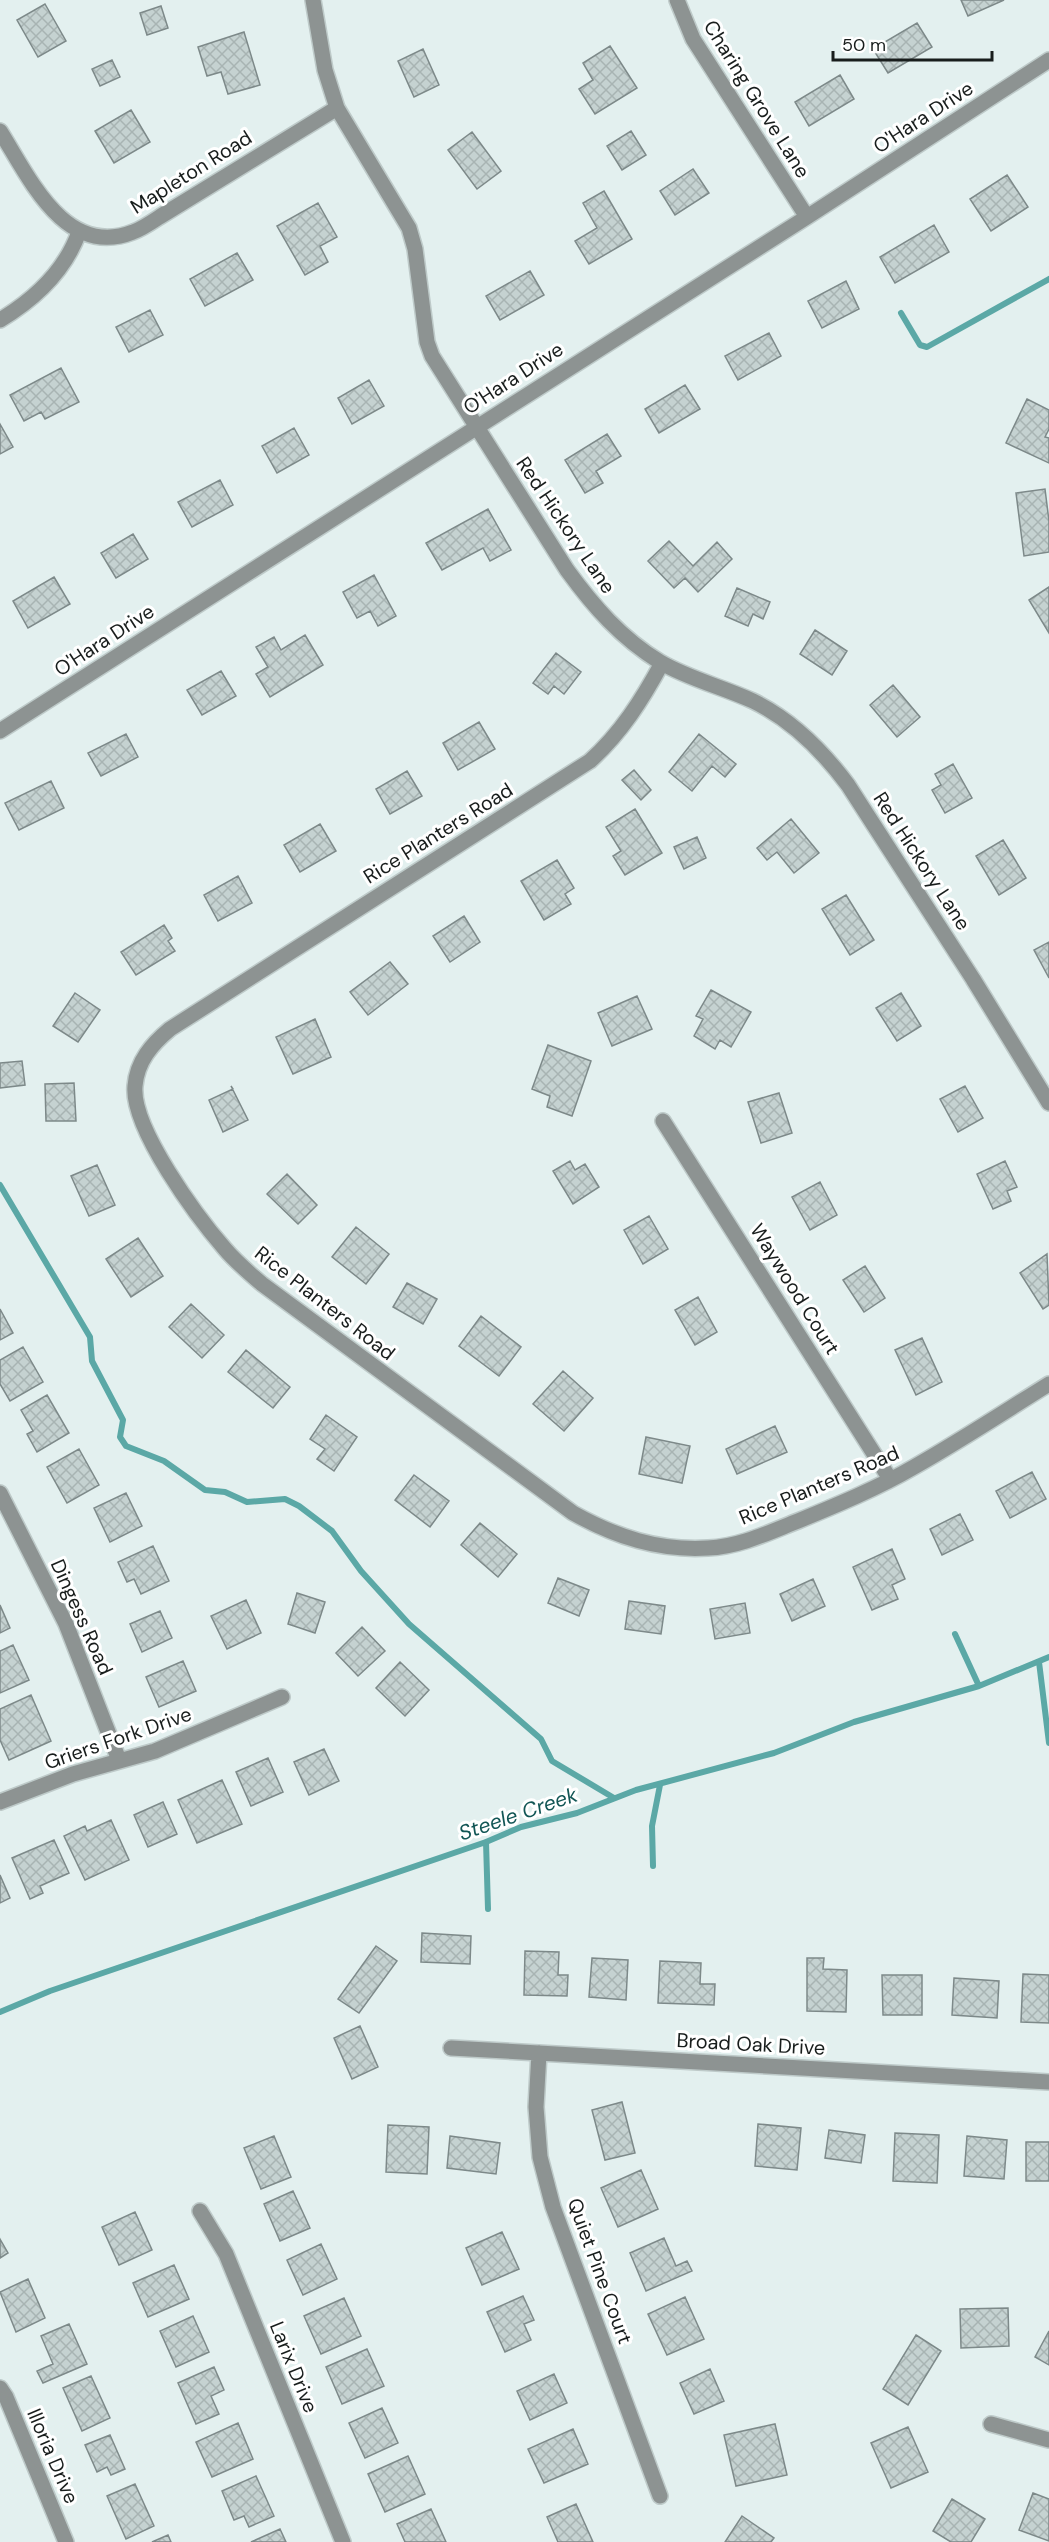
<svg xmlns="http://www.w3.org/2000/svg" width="1049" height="2542" viewBox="0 0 1049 2542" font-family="'DM Sans',sans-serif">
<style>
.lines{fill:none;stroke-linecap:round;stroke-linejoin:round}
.stream{stroke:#5ba8a6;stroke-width:6}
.building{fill:url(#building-cross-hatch);stroke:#7d8989;stroke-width:1.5}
.street-casing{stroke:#becac9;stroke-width:18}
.street{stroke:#8d9392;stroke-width:15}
.labels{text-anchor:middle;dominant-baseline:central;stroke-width:6;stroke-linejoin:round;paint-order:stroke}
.street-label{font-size:20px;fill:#181d1c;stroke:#fff}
.water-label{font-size:21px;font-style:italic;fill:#125655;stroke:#fff}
</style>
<defs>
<pattern id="building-cross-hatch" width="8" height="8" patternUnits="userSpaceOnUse" patternTransform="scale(1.5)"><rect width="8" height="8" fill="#c5d2d1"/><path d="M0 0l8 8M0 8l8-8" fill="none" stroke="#a8b4b3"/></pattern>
</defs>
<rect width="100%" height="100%" fill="#e3f0ef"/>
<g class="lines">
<path class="stream" d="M901 313 920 345 927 347 1049 279
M0 1185 90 1337 92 1361 123 1420 120 1437 126 1446 164 1461 205 1490 225 1492 247 1502 285 1499 299 1506 332 1531 361 1571 409 1624 541 1739 552 1761 614 1798
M955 1634 979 1686
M1039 1662 1049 1743
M486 1842 488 1909
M653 1866 652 1826 660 1785
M0 2012 50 1991 486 1842 521 1827 577 1813 636 1790 774 1753 854 1722 979 1686 1049 1657"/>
</g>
<path class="building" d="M961 0H1004L968 16Z
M45 4 66 41 38 57 17 20Z
M161 6 168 28 147 35 140 13Z
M917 23 932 47 888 73 873 49Z
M244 32 260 85 228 94 221 72 207 76 198 47Z
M610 46 637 88 595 114 579 89 593 80 583 63Z
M423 49 439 85 414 97 398 61Z
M112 60 120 77 100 86 92 69Z
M840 75 854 99 809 126 795 102Z
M131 110 150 142 114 163 95 131Z
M631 131 646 155 622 170 607 146Z
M472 132 501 171 477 189 448 150Z
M693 169 709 193 675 215 660 191Z
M1007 175 1028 207 991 231 970 199Z
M604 191 632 239 589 264 575 241 597 228 583 203Z
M318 203 337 237 320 246 328 262 305 275 277 226Z
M934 225 949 252 895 283 880 257Z
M237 253 253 280 205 306 190 279Z
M530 271 544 295 500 320 486 296Z
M846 281 859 309 822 328 808 301Z
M150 310 163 335 129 352 116 327Z
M769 333 781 356 738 380 725 356Z
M61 368 79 402 45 419 41 412 24 421 10 395Z
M369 380 384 406 352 424 338 398Z
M685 385 700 409 659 433 645 409Z
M1027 399 1049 410V429L1045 437 1049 438V463L1006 443Z
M0 424 13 447 0 454Z
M294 428 309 455 277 473 262 446Z
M607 434 621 456 596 471 603 483 585 493 565 460Z
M220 480 233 505 192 527 178 502Z
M1045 489 1049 521V552L1024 556 1016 493Z
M488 509 511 550 490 561 483 548 442 570 426 543Z
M133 534 148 559 116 578 101 553Z
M669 541 693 566 717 542 732 559 698 592 685 578 674 588 648 561Z
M374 575 396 616 378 626 370 611 357 618 343 592Z
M54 577 70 604 28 628 13 601Z
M1049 587V633L1029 600Z
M737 588 770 602 763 619 753 614 748 626 725 616Z
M815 630 847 651 832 675 800 654Z
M305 635 323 665 270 697 256 674 268 667 256 647 274 637 281 650Z
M556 653 581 672 564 694 554 686 548 694 533 683Z
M221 671 236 696 202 715 187 690Z
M893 685 920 717 897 737 870 705Z
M479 722 495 749 458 770 443 743Z
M126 734 138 757 101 776 88 753Z
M699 734 736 764 725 777 712 766 692 791 669 772Z
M953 764 972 798 945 813 932 790 941 785 935 774Z
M634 770 651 790 641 800 622 780Z
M407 771 422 796 390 814 376 789Z
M51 781 64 808 19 830 5 803Z
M635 809 662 853 625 875 613 856 621 851 606 827Z
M791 819 819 853 794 873 777 852 767 860 757 848Z
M320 824 336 851 300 872 284 845Z
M697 837 706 858 684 869 674 847Z
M1003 840 1026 878 999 895 976 856Z
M557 860 574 888 565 894 571 904 544 920 521 881Z
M238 876 252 903 218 921 204 895Z
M846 895 874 940 850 955 822 909Z
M464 916 480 942 450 962 433 936Z
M164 925 172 938 168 941 175 951 136 975 121 952Z
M1049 942V978L1034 950Z
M390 962 408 984 368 1015 350 992Z
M711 990 751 1012 731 1047 720 1040 715 1049 694 1036 703 1019 696 1016Z
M75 993 100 1010 78 1042 53 1026Z
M901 993 921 1026 897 1041 876 1008Z
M637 996 652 1029 612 1046 598 1013Z
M315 1019 331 1057 293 1074 276 1037Z
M548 1045 591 1061 572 1116 547 1107 550 1096 532 1089Z
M22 1061 25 1085 0 1088V1063Z
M74 1083 76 1121H46L45 1084Z
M231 1086 248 1120 223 1132 209 1100 233 1089Z
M965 1086 983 1118 958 1132 940 1099Z
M779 1093 792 1133 761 1143 748 1102Z
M570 1161 575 1170 585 1164 599 1187 573 1204 553 1171Z
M1005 1161 1017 1187 1007 1191 1011 1201 993 1209 977 1174Z
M97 1165 115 1205 89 1216 71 1176Z
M287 1174 317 1205 298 1224 267 1194Z
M820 1182 837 1215 810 1230 792 1197Z
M649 1216 668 1249 643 1264 624 1230Z
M356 1227 389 1254 366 1284 332 1257Z
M138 1238 163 1276 131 1297 106 1259Z
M1047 1254 1049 1305 1043 1309 1020 1273Z
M865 1266 885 1298 864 1312 843 1280Z
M407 1283 437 1299 423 1324 393 1307Z
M698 1297 717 1332 695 1345 675 1310Z
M191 1304 224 1335 202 1358 169 1327Z
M0 1309 13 1333 0 1340Z
M481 1316 521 1347 499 1376 459 1346Z
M922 1338 942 1382 916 1395 895 1350Z
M23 1347 43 1382 10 1401 0 1384V1360Z
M246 1350 290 1387 273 1408 228 1372Z
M563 1371 593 1398 564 1431 533 1404Z
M47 1395 69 1433 37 1452 27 1434 33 1431 21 1410Z
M326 1415 357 1437 334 1471 317 1459 325 1449 310 1439Z
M775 1426 787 1452 737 1474 726 1449Z
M646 1437 690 1446 682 1483 639 1474Z
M79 1449 99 1485 67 1503 47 1467Z
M1032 1472 1046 1499 1010 1518 996 1491Z
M414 1475 449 1501 430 1527 395 1500Z
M126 1493 142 1526 110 1542 94 1508Z
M960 1514 973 1540 942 1555 930 1529Z
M480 1523 517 1554 498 1577 461 1545Z
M153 1546 169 1581 141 1594 134 1579 127 1582 118 1562Z
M892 1549 905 1579 892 1585 898 1599 872 1610 853 1567Z
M558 1578 589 1590 579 1616 548 1603Z
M813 1579 825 1606 792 1621 780 1594Z
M297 1593 325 1602 315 1633 288 1624Z
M246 1600 261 1633 227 1649 211 1616Z
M629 1601 665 1606 661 1634 625 1629Z
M745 1603 750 1633 715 1639 710 1609Z
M0 1605 10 1628 0 1633Z
M160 1611 172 1638 142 1652 130 1624Z
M362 1627 385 1651 358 1676 336 1653Z
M13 1645 29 1680 0 1693V1651Z
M183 1661 196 1691 159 1707 146 1677Z
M400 1662 429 1690 405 1716 376 1688Z
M31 1695 51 1741 9 1760 0 1740V1709Z
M324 1749 339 1781 309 1795 294 1762Z
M268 1758 283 1792 251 1806 236 1772Z
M222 1780 242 1824 197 1843 178 1800Z
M163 1802 177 1834 148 1847 134 1815Z
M111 1820 129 1860 85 1880 64 1836 85 1826 87 1831Z
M54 1840 69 1873 40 1886 43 1893 30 1899 12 1858Z
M0 1875 10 1898 0 1903Z
M422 1933 471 1936 470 1964 421 1962Z
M376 1946 397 1961 359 2013 338 1999Z
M525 1951 559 1952 558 1975H568L567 1996 524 1995Z
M592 1958 628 1960 626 2000 589 1997Z
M807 1958H824L823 1969 847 1970 846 2012 807 2011Z
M660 1961 701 1963 700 1984H715L714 2005 658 2003Z
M1023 1974 1049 1975V2023L1021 2022Z
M882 1975H922V2015H883Z
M954 1978 999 1981 997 2018 952 2015Z
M360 2026 378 2067 352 2079 334 2038Z
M622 2102 635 2153 605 2160 592 2110Z
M758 2124 801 2128 797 2170 755 2166Z
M388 2125 429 2127 427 2174 386 2172Z
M829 2130 865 2135 861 2163 825 2158Z
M895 2133 939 2135 937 2183 893 2181Z
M274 2136 291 2177 261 2189 244 2148Z
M450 2136 500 2143 496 2174 447 2168Z
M967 2136 1007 2140 1004 2179 964 2176Z
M1026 2142H1049V2181H1026Z
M641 2170 658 2209 618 2227 601 2188Z
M293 2191 310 2228 280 2241 264 2204Z
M135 2212 152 2250 119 2265 102 2227Z
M502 2232 519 2269 482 2285 466 2248Z
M664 2238 676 2266 687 2261 692 2271 646 2291 630 2253Z
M0 2239 8 2253 0 2258Z
M321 2244 337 2279 303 2295 287 2260Z
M174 2265 189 2299 148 2317 133 2283Z
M28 2279 45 2318 16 2332 0 2292Z
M523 2296 534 2320 524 2324 531 2340 505 2352 487 2312Z
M685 2297 704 2339 667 2355 648 2314Z
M344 2298 361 2336 321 2354 304 2316Z
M1008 2308 1009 2346 961 2348 960 2309Z
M193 2316 209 2352 176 2367 160 2331Z
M69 2324 87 2364 43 2383 37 2371 53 2364 41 2336Z
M1049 2331V2365L1035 2357Z
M916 2335 941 2351 908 2405 883 2389Z
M367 2349 384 2386 342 2404 326 2367Z
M214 2367 224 2390 211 2396 219 2414 196 2424 178 2383Z
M710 2369 724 2401 694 2414 680 2383Z
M554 2374 567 2403 530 2420 517 2391Z
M91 2376 110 2418 82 2431 63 2388Z
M382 2408 398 2443 365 2458 349 2423Z
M238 2423 253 2459 212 2477 196 2442Z
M775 2424 787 2475 736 2486 724 2435Z
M908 2427 928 2472 891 2488 871 2443Z
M573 2429 588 2464 544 2483 528 2449Z
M110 2435 125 2469 111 2475 107 2467 97 2472 85 2445Z
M408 2456 425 2494 385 2512 368 2474Z
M256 2476 274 2516 249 2527 244 2516 234 2520 222 2491Z
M135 2484 154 2526 126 2539 107 2496Z
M1033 2493 1049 2499V2541L1019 2530Z
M952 2499 985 2519 971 2542H951L933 2531Z
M576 2504 593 2542H558L547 2517Z
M431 2509 446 2542H405L397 2524Z
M742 2516 774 2538 771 2542H725Z
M280 2529 286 2542H251Z
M168 2535 171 2542H152Z"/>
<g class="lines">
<g class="street-casing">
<path id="street" d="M313 0 325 70 337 108 409 228 415 249 427 342 432 356 567 570C594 607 621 638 660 662 689 679 723 687 753 701 792 720 822 750 848 785L973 979 1049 1103
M677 0 693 39 807 217
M0 131C29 177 65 259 133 232 142 229 152 222 161 216L337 108
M0 320C35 299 65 271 79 232
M662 663C642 700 621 733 590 761L170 1029C152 1044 137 1061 135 1086 131 1128 198 1218 225 1249 236 1262 249 1273 262 1284L573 1513C616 1537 659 1551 708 1548 739 1547 770 1532 798 1521 837 1505 878 1488 914 1467 960 1441 1004 1412 1049 1384
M0 731 807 217 1049 60
M663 1121 890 1479
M0 1493 66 1624 119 1760
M0 1802 73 1774 155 1751 282 1697
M451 2048 1049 2082
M539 2053 536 2107 540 2157 553 2207 660 2496
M200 2211 226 2254 343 2542
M0 2388 6 2397 66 2542
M991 2424 1049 2440"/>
</g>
<use href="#street" class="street"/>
</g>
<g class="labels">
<g class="street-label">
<text transform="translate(757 99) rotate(58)">Charing Grove Lane</text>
<text transform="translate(923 117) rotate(-33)">O'Hara Drive</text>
<text transform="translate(191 172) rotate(-32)">Mapleton Road</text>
<text transform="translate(513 378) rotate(-33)">O'Hara Drive</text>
<text transform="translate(566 525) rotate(56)">Red Hickory Lane</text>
<text transform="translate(104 640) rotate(-33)">O'Hara Drive</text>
<text transform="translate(438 833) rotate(-32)">Rice Planters Road</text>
<text transform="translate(922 861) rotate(57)">Red Hickory Lane</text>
<text transform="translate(795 1289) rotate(58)">Waywood Court</text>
<text transform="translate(325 1303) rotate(38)">Rice Planters Road</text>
<text transform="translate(819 1485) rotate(-23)">Rice Planters Road</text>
<text transform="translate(82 1617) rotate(66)">Dingess Road</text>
<text transform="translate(118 1738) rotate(-19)">Griers Fork Drive</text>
<text transform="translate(751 2044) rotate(3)">Broad Oak Drive</text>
<text transform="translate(600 2271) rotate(70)">Quiet Pine Court</text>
<text transform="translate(294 2367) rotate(68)">Larix Drive</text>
<text transform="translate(53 2456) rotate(67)">Illoria Drive</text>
</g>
<g class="water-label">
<text transform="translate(518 1814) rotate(-19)">Steele Creek</text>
</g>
</g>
<path d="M833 51v9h159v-9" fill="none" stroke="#181d1c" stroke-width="3"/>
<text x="842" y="51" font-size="18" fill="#181d1c" stroke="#ffffff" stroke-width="4.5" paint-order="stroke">50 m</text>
</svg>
